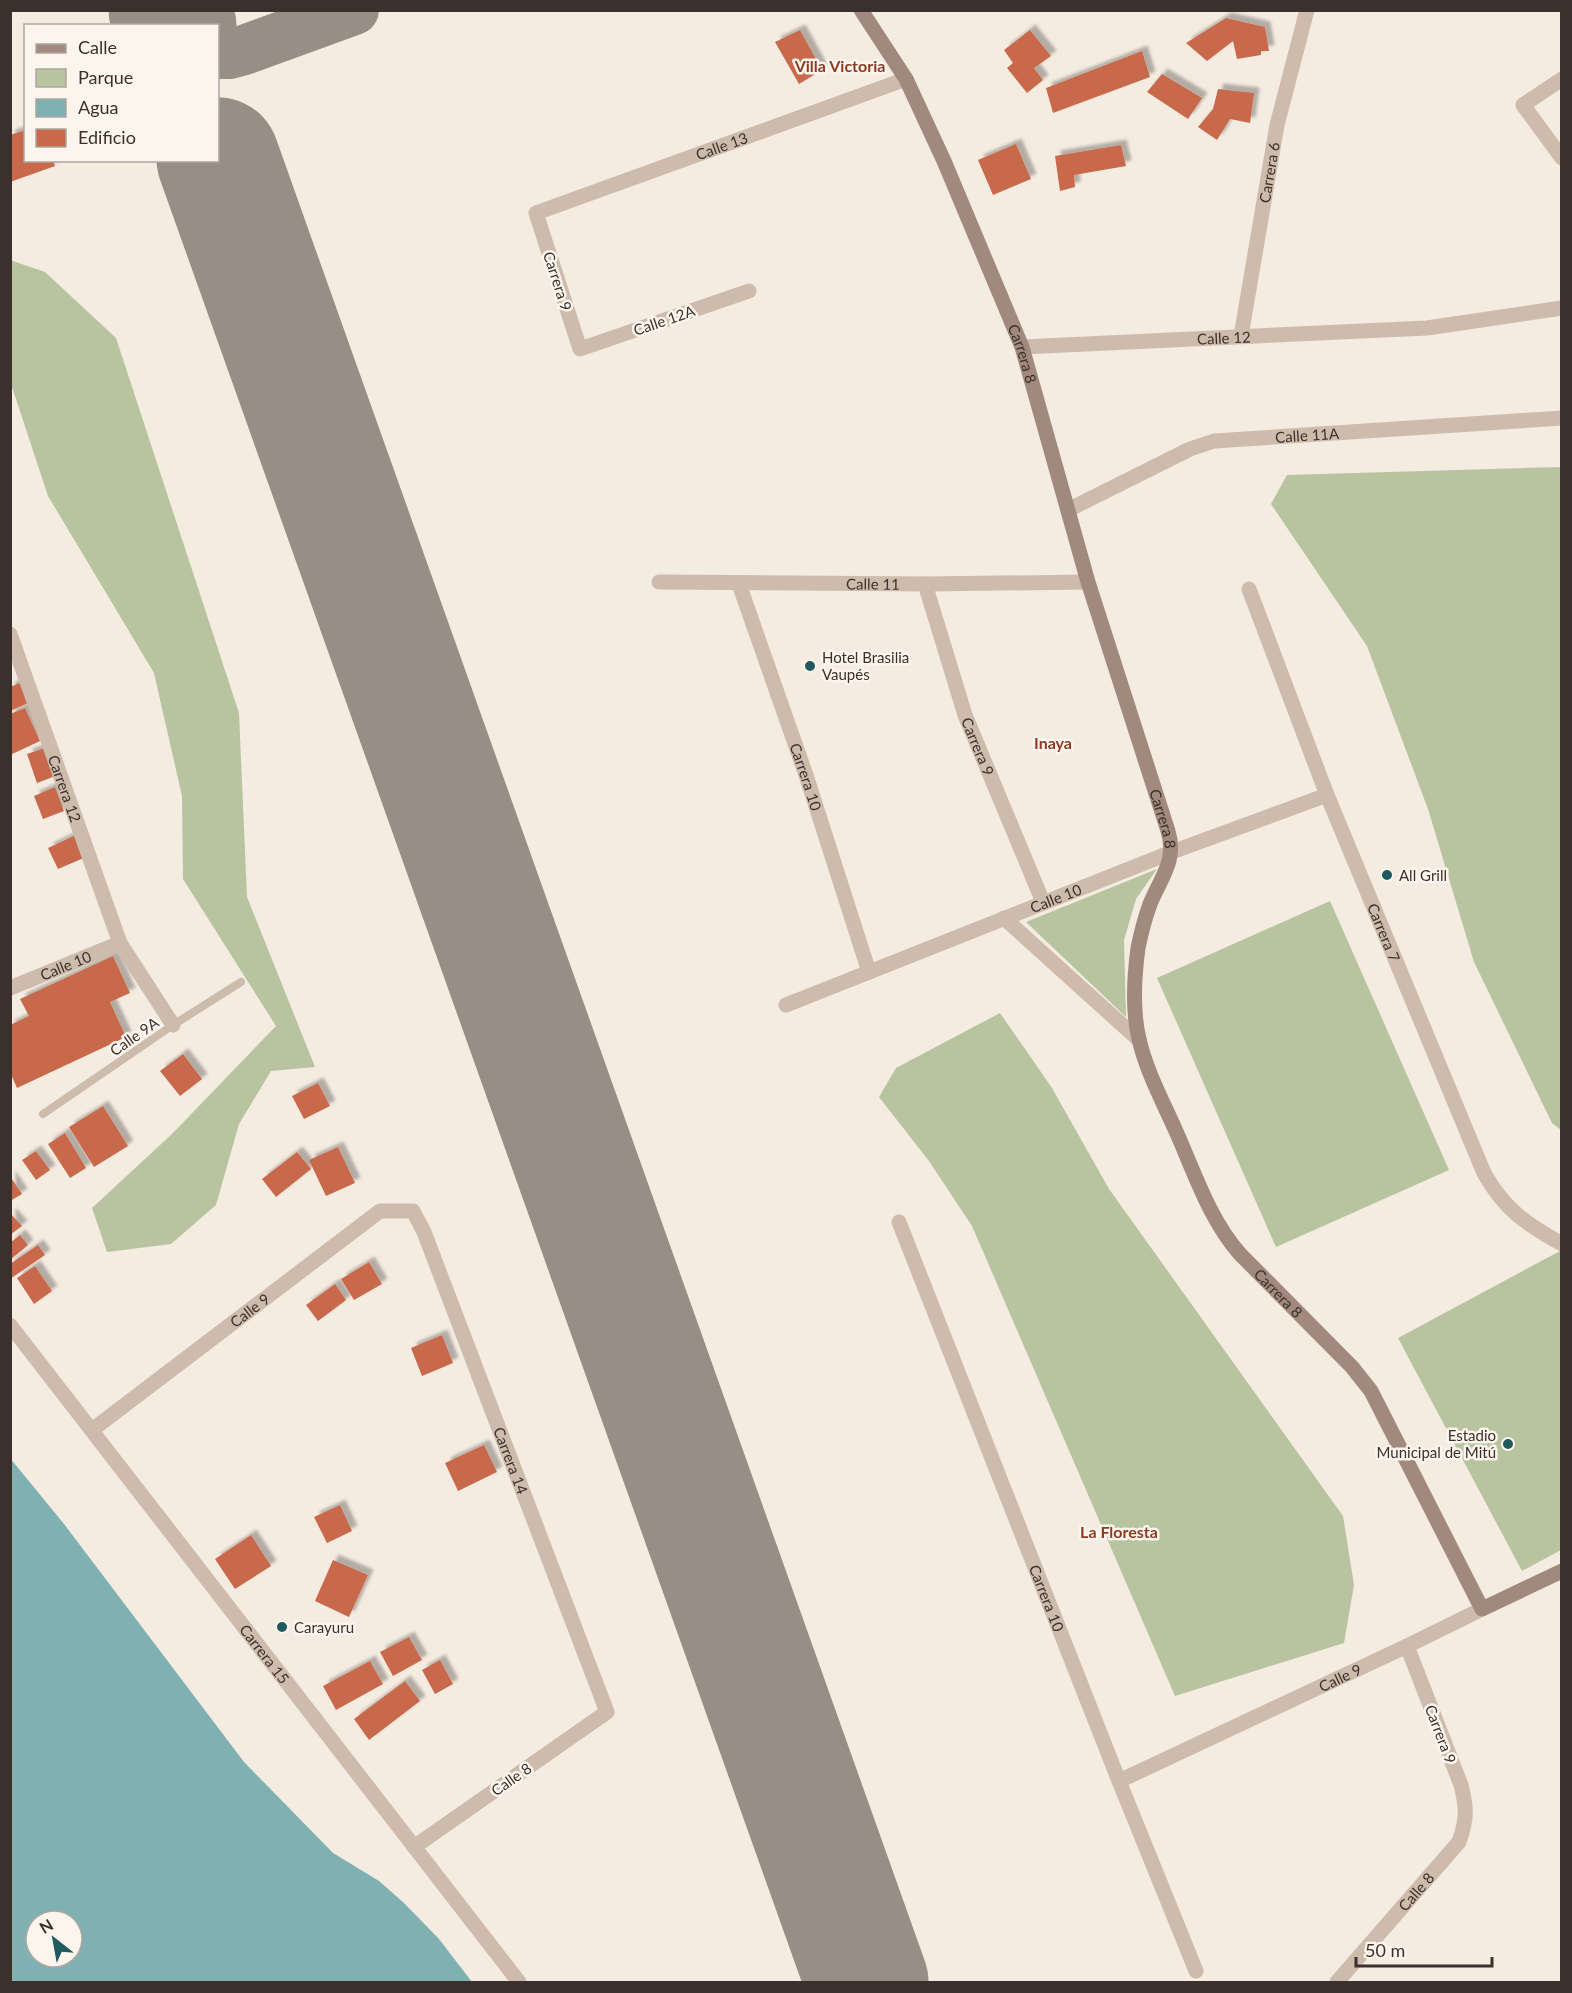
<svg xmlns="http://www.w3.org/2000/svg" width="1572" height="1993" viewBox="0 0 1572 1993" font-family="Lato,sans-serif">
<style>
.green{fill:#b8c4a0}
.water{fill:#7fb0b2;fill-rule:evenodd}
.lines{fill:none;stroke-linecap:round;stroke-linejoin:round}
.taxiway{stroke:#988e86;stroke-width:50}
.runway{stroke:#988e86;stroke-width:123}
.building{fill:#c8694b;filter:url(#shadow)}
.lane{stroke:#cdbbac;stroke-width:8}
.street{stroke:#cdbbac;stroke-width:15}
.secondary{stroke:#a18a7d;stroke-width:15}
.poi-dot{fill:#1f5a5e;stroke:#fbf5ee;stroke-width:2}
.labels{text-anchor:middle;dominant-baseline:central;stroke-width:5;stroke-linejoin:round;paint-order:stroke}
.street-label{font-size:15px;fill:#3b302b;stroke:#fbf5ee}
.poi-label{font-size:15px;fill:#3b302b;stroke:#fbf5ee;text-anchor:start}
.neighbourhood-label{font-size:16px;font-weight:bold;fill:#8c3b22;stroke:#fbf5ee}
</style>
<defs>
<filter id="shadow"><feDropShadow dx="5.5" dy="-5.5" stdDeviation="1.5" flood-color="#0004"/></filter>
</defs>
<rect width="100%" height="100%" fill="#f4ebe1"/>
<path class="green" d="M10 260 45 272 116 338 239 713 247 897 315 1067 271 1071 239 1124 216 1205 171 1244 107 1252 92 1208 173 1133 276 1026 183 879 182 796 154 673 48 496 11 384Z
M1561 467H1562L1561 1130 1552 1123 1474 962 1428 809 1367 646 1271 504 1287 475Z
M1157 869 1136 899 1124 940 1126 1017 1026 922Z
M1330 901 1449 1170 1276 1247 1157 978Z
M1000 1013 1052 1088 1109 1189 1343 1516 1354 1585 1344 1643 1175 1696 972 1226 929 1161 879 1097 896 1068Z
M1560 1251 1562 1255 1561 1550 1522 1571 1398 1338Z"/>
<path class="water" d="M10 1458 64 1524 244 1762 333 1853 379 1881 404 1903 439 1939 472 1982H11ZM36 1921H72V1957H36Z"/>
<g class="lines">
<path class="taxiway" d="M218 54H229L244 50 354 10"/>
<path class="runway" d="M170 10 175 26
M218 159 867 1982"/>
</g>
<path class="building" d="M1226 18 1265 27 1269 51H1261V55L1237 59 1233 41 1207 61 1186 43Z
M800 30 822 70 799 84 775 42Z
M1030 30 1051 56 1034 68 1043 80 1027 93 1007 68 1013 63 1004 50Z
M1142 51 1150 77 1053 113 1046 88Z
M1162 74 1202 98 1188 119 1147 92Z
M1218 89 1254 93 1250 123 1230 119 1217 140 1198 127 1213 109Z
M26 130V160H53L55 166 10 182V135Z
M1016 144 1031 179 993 195 978 160Z
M1121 145 1126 166 1074 175 1075 187 1060 191 1055 156Z
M22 682 31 702 10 711V687Z
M25 708 40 741 10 755V714Z
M48 747 58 775 37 783 27 754Z
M55 787 64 811 43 819 34 796Z
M76 835 86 857 58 869 48 848Z
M113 956 130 993 110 1002 126 1037 17 1088 10 1072V1025L29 1016 20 999Z
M183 1054 202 1079 180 1096 160 1071Z
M318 1083 330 1106 304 1119 292 1096Z
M103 1106 128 1146 94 1167 69 1127Z
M65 1133 86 1168 70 1178 48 1144Z
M338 1147 355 1183 326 1196 309 1160Z
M36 1151 50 1170 36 1180 22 1160Z
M297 1152 311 1169 276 1197 262 1179Z
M10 1176 22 1194 10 1201Z
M10 1213 22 1226 10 1235Z
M20 1235 28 1245 10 1260V1243Z
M38 1245 45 1255 10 1279V1264Z
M369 1262 382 1284 354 1300 341 1279Z
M35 1266 52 1291 34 1304 17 1278Z
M335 1284 346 1300 318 1321 306 1305Z
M442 1335 453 1363 422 1376 411 1348Z
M484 1445 497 1472 458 1491 445 1463Z
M340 1505 352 1531 327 1543 314 1517Z
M251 1535 271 1566 235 1589 215 1559Z
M333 1560 368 1575 349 1617 315 1601Z
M409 1637 422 1660 393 1676 380 1652Z
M440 1660 453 1684 435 1694 422 1670Z
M370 1661 383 1684 336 1710 323 1686Z
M405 1681 420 1701 369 1740 354 1719Z"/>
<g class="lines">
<path class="lane" d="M43 1114 173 1025 241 982"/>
<g class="street">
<path d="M1562 79 1523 105 1562 158"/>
<path id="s1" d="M749 291 580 349 536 213 906 79"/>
<path id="s2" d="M1241 336 1277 125 1307 10"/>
<path id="s3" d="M1022 347 1427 328 1562 308"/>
<path id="s4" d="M1068 510 1190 449 1214 441 1562 418"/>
<path id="s5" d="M659 582 925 584 1088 582"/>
<path id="s6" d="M739 584 806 775 869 972"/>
<path id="s7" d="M925 584 965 715 1043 902"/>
<path id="s8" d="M1249 589 1327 795 1484 1173C1504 1209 1526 1224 1562 1244"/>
<path id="s9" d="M10 634 120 943 173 1025"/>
<path d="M1004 918 1139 1040"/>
<path id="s10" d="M10 988 120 943"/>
<path id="s11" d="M786 1005 1172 852 1327 795"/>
<path id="s12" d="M899 1222 1119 1781 1196 1971"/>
<path id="s13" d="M10 1325 519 1982"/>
<path id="s14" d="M92 1430 380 1211H413L424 1232 607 1712 414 1847"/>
<path id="s15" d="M1119 1781 1407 1646 1482 1609"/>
<path id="s16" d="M1337 1982 1459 1842C1467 1819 1467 1809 1461 1785L1407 1646"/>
</g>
<path class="secondary" id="s17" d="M861 10 906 79 944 161 1022 347 1088 582 1168 831C1177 861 1161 877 1150 904 1145 918 1141 933 1138 948 1134 978 1132 1010 1139 1039 1146 1070 1162 1100 1175 1129 1194 1171 1209 1219 1240 1254L1352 1367 1371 1391 1482 1609 1562 1571"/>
</g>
<g class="poi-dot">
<circle cx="810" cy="666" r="6"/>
<circle cx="1387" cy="875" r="6"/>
<circle cx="1508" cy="1444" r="6"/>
<circle cx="282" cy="1627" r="6"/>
</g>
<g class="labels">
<g class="street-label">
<text stroke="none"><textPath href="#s1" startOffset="519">Calle 13</textPath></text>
<text stroke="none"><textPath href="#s2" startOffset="166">Carrera 6</textPath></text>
<text transform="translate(558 281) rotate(72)">Carrera 9</text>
<text transform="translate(664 320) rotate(-19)">Calle 12A</text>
<text stroke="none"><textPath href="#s3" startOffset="202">Calle 12</textPath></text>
<text stroke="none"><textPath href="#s17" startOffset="381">Carrera 8</textPath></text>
<text stroke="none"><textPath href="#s4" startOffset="255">Calle 11A</textPath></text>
<text stroke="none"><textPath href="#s5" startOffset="214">Calle 11</textPath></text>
<text stroke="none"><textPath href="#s7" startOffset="171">Carrera 9</textPath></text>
<text stroke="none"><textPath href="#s6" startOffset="204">Carrera 10</textPath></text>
<text stroke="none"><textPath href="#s9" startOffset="164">Carrera 12</textPath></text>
<text stroke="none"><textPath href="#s17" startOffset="867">Carrera 8</textPath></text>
<text stroke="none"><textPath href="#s11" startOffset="290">Calle 10</textPath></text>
<text stroke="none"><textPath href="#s8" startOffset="369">Carrera 7</textPath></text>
<text stroke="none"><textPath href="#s10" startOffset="60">Calle 10</textPath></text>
<text transform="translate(134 1036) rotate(-35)">Calle 9A</text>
<text stroke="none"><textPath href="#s17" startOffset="1388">Carrera 8</textPath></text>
<text stroke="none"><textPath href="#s14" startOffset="198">Calle 9</textPath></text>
<text stroke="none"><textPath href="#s14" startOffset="663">Carrera 14</textPath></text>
<text stroke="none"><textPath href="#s12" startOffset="404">Carrera 10</textPath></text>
<text stroke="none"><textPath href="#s13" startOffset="416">Carrera 15</textPath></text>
<text stroke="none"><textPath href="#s15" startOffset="244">Calle 9</textPath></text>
<text transform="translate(1441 1734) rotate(69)">Carrera 9</text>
<text transform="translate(511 1779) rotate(-35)">Calle 8</text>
<text stroke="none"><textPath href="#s16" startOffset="120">Calle 8</textPath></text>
</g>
<g class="poi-label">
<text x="822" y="657">Hotel Brasilia<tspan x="822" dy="17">Vaupés</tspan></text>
<text x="1399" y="875">All Grill</text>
<text x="1496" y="1435" text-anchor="end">Estadio<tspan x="1496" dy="17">Municipal de Mitú</tspan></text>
<text x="294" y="1627">Carayuru</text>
</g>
<g class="neighbourhood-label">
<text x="840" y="65">Villa Victoria</text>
<text x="1053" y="742">Inaya</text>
<text x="1119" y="1531">La Floresta</text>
</g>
</g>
<rect width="1572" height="1993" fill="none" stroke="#3b302b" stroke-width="24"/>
<rect x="24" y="24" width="195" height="138" fill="#fbf5ee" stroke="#aea6a0" stroke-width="1.5"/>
<rect x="36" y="44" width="30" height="9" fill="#a18a7d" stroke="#aea6a0" stroke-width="1.5"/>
<text x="78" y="54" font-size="18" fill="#3b302b">Calle</text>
<rect x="36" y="69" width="30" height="18" fill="#b8c4a0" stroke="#aea6a0" stroke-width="1.5"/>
<text x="78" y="84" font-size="18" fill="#3b302b">Parque</text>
<rect x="36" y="99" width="30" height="18" fill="#7fb0b2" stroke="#aea6a0" stroke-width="1.5"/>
<text x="78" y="114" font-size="18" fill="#3b302b">Agua</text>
<rect x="36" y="129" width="30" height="18" fill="#c8694b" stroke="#aea6a0" stroke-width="1.5"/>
<text x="78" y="144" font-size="18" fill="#3b302b">Edificio</text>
<g transform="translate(54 1939) rotate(329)"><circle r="28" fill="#fbf5ee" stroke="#aea6a0" stroke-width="1.5"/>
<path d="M0-4.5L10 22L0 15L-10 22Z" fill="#1f5a5e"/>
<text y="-9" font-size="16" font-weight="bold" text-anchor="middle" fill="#3b302b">N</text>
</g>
<path d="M1356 1957v9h136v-9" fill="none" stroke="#3b302b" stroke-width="3"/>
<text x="1365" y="1957" font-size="18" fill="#3b302b" stroke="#fbf5ee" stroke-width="4.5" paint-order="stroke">50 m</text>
</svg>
